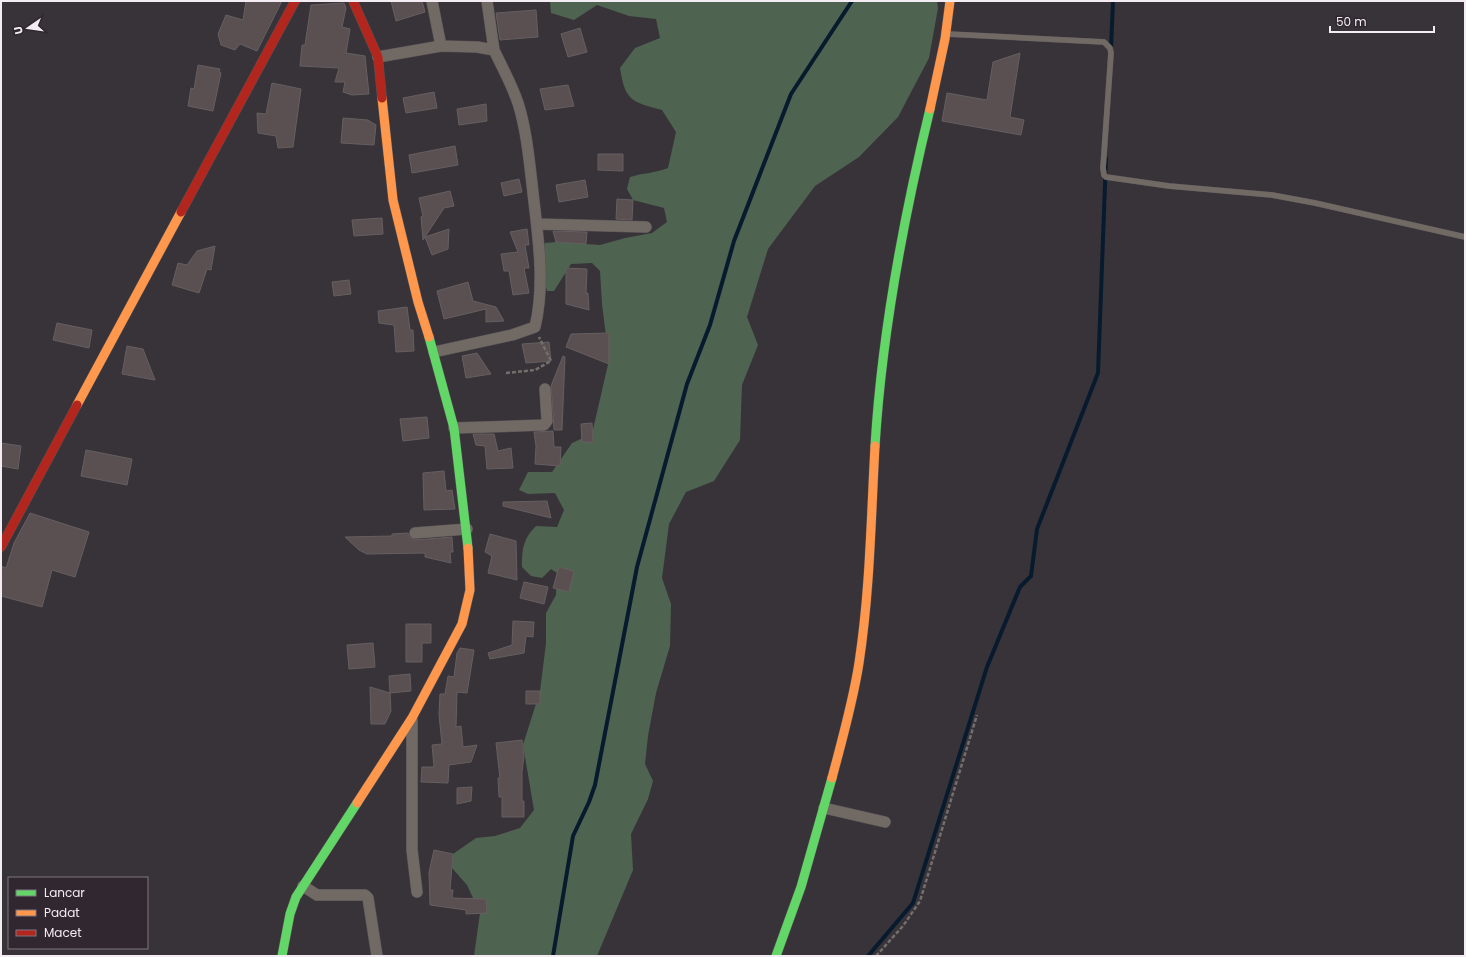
<svg xmlns="http://www.w3.org/2000/svg" width="1466" height="957" viewBox="0 0 1466 957" font-family="Poppins,sans-serif">
<style>
.forest{fill:#4e6451}
.lines{fill:none;stroke-linecap:round;stroke-linejoin:round}
.stream{stroke:#081b2e;stroke-width:4}
.building{fill:#5a5051;stroke:#655f61}
.lane-casing{stroke:#555155;stroke-width:6}
.street-casing{stroke:#555155;stroke-width:12}
.fast-casing{stroke:#555155;stroke-width:10}
.slow-casing{stroke:#555155;stroke-width:10}
.jam-casing{stroke:#555155;stroke-width:10}
.path{stroke:#746e6c;stroke-width:2.5;stroke-dasharray:4 2;stroke-linecap:butt}
.lane{stroke:#716964;stroke-width:5.5}
.street{stroke:#716964;stroke-width:11}
.fast{stroke:#63d668;stroke-width:9}
.slow{stroke:#ff974d;stroke-width:9}
.jam{stroke:#b3261e;stroke-width:9}
</style>
<rect width="100%" height="100%" fill="#383338"/>
<path class="forest" d="M550 1H937L938 8 929 58 898 117 859 157 815 186 768 249 747 317 758 345 742 385 740 440 714 481 686 492 669 524 662 578 671 604 670 646 656 693 648 736 645 764 653 781 648 799 631 834 633 870 597 956H474L480 913 467 885 452 868 453 854 476 838 495 836 520 828 534 810 523 745 540 691 546 643V613L556 595 557 573 551 569 542 578 531 576 522 567C522 549 523 539 536 526L557 527 564 510 555 493 528 494 519 490 528 472H552L572 443 592 434 609 360 602 304 600 271 592 263 571 264 554 291H547L539 257 545 243 556 242 600 245 625 238 652 233 667 222 664 208 633 200 627 189 630 177C643 173 655 173 668 168L676 132 662 110C632 102 625 101 620 68L635 48 660 38 656 19 629 16 597 5 574 20 551 13Z"/>
<g class="lines">
<path class="stream" d="M1111 49 1113 1
M553 956 573 836 589 802 595 785 637 567 687 384 710 325 734 241 791 94 852 1
M868 956 913 903 987 667 1020 587 1031 576 1037 529 1098 373 1106 158"/>
</g>
<path class="building" d="M246 1H282L257 51 240 44 235 50 221 45 218 34 226 15 243 20Z
M391 1H422L425 12 396 21Z
M344 3 346 8 342 27 350 29 346 53 365 56 369 94 352 95 343 92 345 82H335L339 68 300 66 302 45H305L311 5Z
M536 10 538 37 500 40 496 13Z
M580 28 587 52 568 57 561 34Z
M1020 53 1010 117 1024 120 1021 135 942 121 947 93 987 100 993 62Z
M198 65 220 69 219 72 221 73 213 111 188 106 191 88 194 89Z
M272 83 301 89 293 147 278 148 276 136 258 133 257 113 266 114Z
M568 85 574 106 545 110 540 89Z
M434 92 437 108 406 113 403 98Z
M486 104 487 121 459 125 457 109Z
M343 118 368 120 376 125 374 145 341 143Z
M455 146 458 165 412 173 409 155Z
M598 154H623V171L598 170Z
M519 179 522 192 504 196 501 183Z
M585 180 588 197 559 202 556 185Z
M450 191 454 206 444 208 423 240 421 217 423 216 419 198Z
M617 199 633 200 632 220 616 219Z
M382 218 383 234 354 236 352 220Z
M449 229 448 249 432 255 425 237Z
M527 229 529 245H525L529 268H524L529 293 513 295 509 271H504L501 254 518 252 510 232Z
M553 231 587 232 586 244 556 242Z
M215 246 211 270 207 269 199 293 172 285 178 263 187 265 197 251Z
M566 268 587 269 586 293H588L589 310 566 304Z
M349 280 351 294 334 296 332 282Z
M468 282 473 301 496 307 504 321 486 322V309L444 319 437 291Z
M407 307 410 330H413L414 351 396 352 394 325 379 323 378 311Z
M57 323 92 330 89 348 53 340Z
M609 333V364L566 347 571 334Z
M549 342 551 361 526 363 522 344Z
M127 346 143 349 155 380 122 374Z
M477 353 491 374 466 378 462 356Z
M563 356 565 357 562 430H554L551 386Z
M427 417 429 438 403 441 400 419Z
M592 423 593 442H582L581 424Z
M553 431 554 447H561L560 466 535 464 536 446 534 432Z
M473 434H494L498 451 511 448 513 468 487 469 485 446 476 445Z
M1 443 21 446 18 469 1 466Z
M86 450 132 459 127 485 81 476Z
M444 471 446 491 452 490 455 509 424 510 423 473Z
M547 501 551 518 503 506V502Z
M30 513 89 532 75 577 52 570 42 607 1 596V566L6 568 14 543Z
M408 533 409 537 415 540 452 537 453 552H450L451 563 425 557V553L367 554 359 550 345 537 392 536V534Z
M490 534 516 541 517 580 488 573 492 556 485 552Z
M559 567 574 571 569 592 553 588Z
M524 582 548 587 544 604 520 598Z
M513 621 534 622 533 637 526 636 524 653 490 659 488 653 512 645Z
M406 624H431V643H422V662H406Z
M373 643 375 667 349 669 347 645Z
M460 648 474 650 467 693 457 692 456 727 461 726 463 747 477 745 471 762 449 765 448 783 421 782 422 767H434L432 745 442 744 439 715 440 694H445L448 676 454 677 457 653Z
M410 674 411 691 390 693 389 676Z
M370 687 390 693 391 711 385 724H371Z
M526 691H540V704H526Z
M522 740 524 756 522 772V801H524V817H502V797H499L498 778H500L496 743Z
M472 787 471 801 457 804V788Z
M434 850 453 854 450 890H453L452 898 486 899 487 913 466 914V910L430 905 429 872Z"/>
<g class="lines">
<g class="lane-casing">
<path id="lane" d="M947 34 1104 42 1110 48 1111 53 1103 168 1104 175 1106 177 1169 186 1272 195 1315 203 1465 237"/>
</g>
<g class="street-casing">
<path id="street" d="M432 1 441 46
M487 1 494 50
M378 57 441 46 477 47 494 50C502 67 512 85 518 103 526 128 529 158 532 184 537 231 546 281 535 327L512 335 434 352
M537 224 646 227
M454 428 544 425 547 421 545 389
M415 533 467 529
M412 720V850L417 892
M824 808 885 822
M303 886 317 895H365L368 898 377 956"/>
</g>
<g class="fast-casing">
<path id="fast" d="M429 337 454 428 468 548
M875 446C882 331 903 220 930 109
M282 956 290 914 296 897 357 803
M776 956 801 887 832 778"/>
</g>
<g class="slow-casing">
<path id="slow" d="M382 98 393 200 418 302 429 337
M930 109 945 39 950 1
M77 405 181 212
M832 778C842 740 853 702 859 663 870 591 871 518 875 446
M357 803 412 718 462 624 470 590 468 548"/>
</g>
<g class="jam-casing">
<path id="jam" d="M353 1 378 57 382 98
M181 212 295 1
M1 547 77 405"/>
</g>
<path class="path" d="M506 373 535 370 551 361 539 337
M876 956 903 926 920 901 977 715"/>
<use href="#lane" class="lane"/>
<use href="#street" class="street"/>
<use href="#fast" class="fast"/>
<use href="#slow" class="slow"/>
<use href="#jam" class="jam"/>
</g>
<rect width="1466" height="957" fill="none" stroke="#f3ecf3" stroke-width="4"/>
<rect x="8" y="877" width="140" height="72" fill="#312731" stroke="#7f767f"/>
<rect x="16" y="890" width="20" height="6" fill="#63d668" stroke="#7f767f"/>
<text x="44" y="897" font-size="12" fill="#f3ecf3">Lancar</text>
<rect x="16" y="910" width="20" height="6" fill="#ff974d" stroke="#7f767f"/>
<text x="44" y="917" font-size="12" fill="#f3ecf3">Padat</text>
<rect x="16" y="930" width="20" height="6" fill="#b3261e" stroke="#7f767f"/>
<text x="44" y="937" font-size="12" fill="#f3ecf3">Macet</text>
<g transform="translate(28 28) rotate(257)" stroke="#312731" stroke-width="3" paint-order="stroke">
<path d="M0-3L7 15L0 10L-7 15Z" fill="#f3ecf3"/>
<text y="-6" font-size="11" font-weight="bold" text-anchor="middle" fill="#f3ecf3">U</text>
</g>
<path d="M1330 26v6h104v-6" fill="none" stroke="#f3ecf3" stroke-width="2"/>
<text x="1336" y="26" font-size="12" fill="#f3ecf3" stroke="#312731" stroke-width="3" paint-order="stroke">50 m</text>
</svg>
